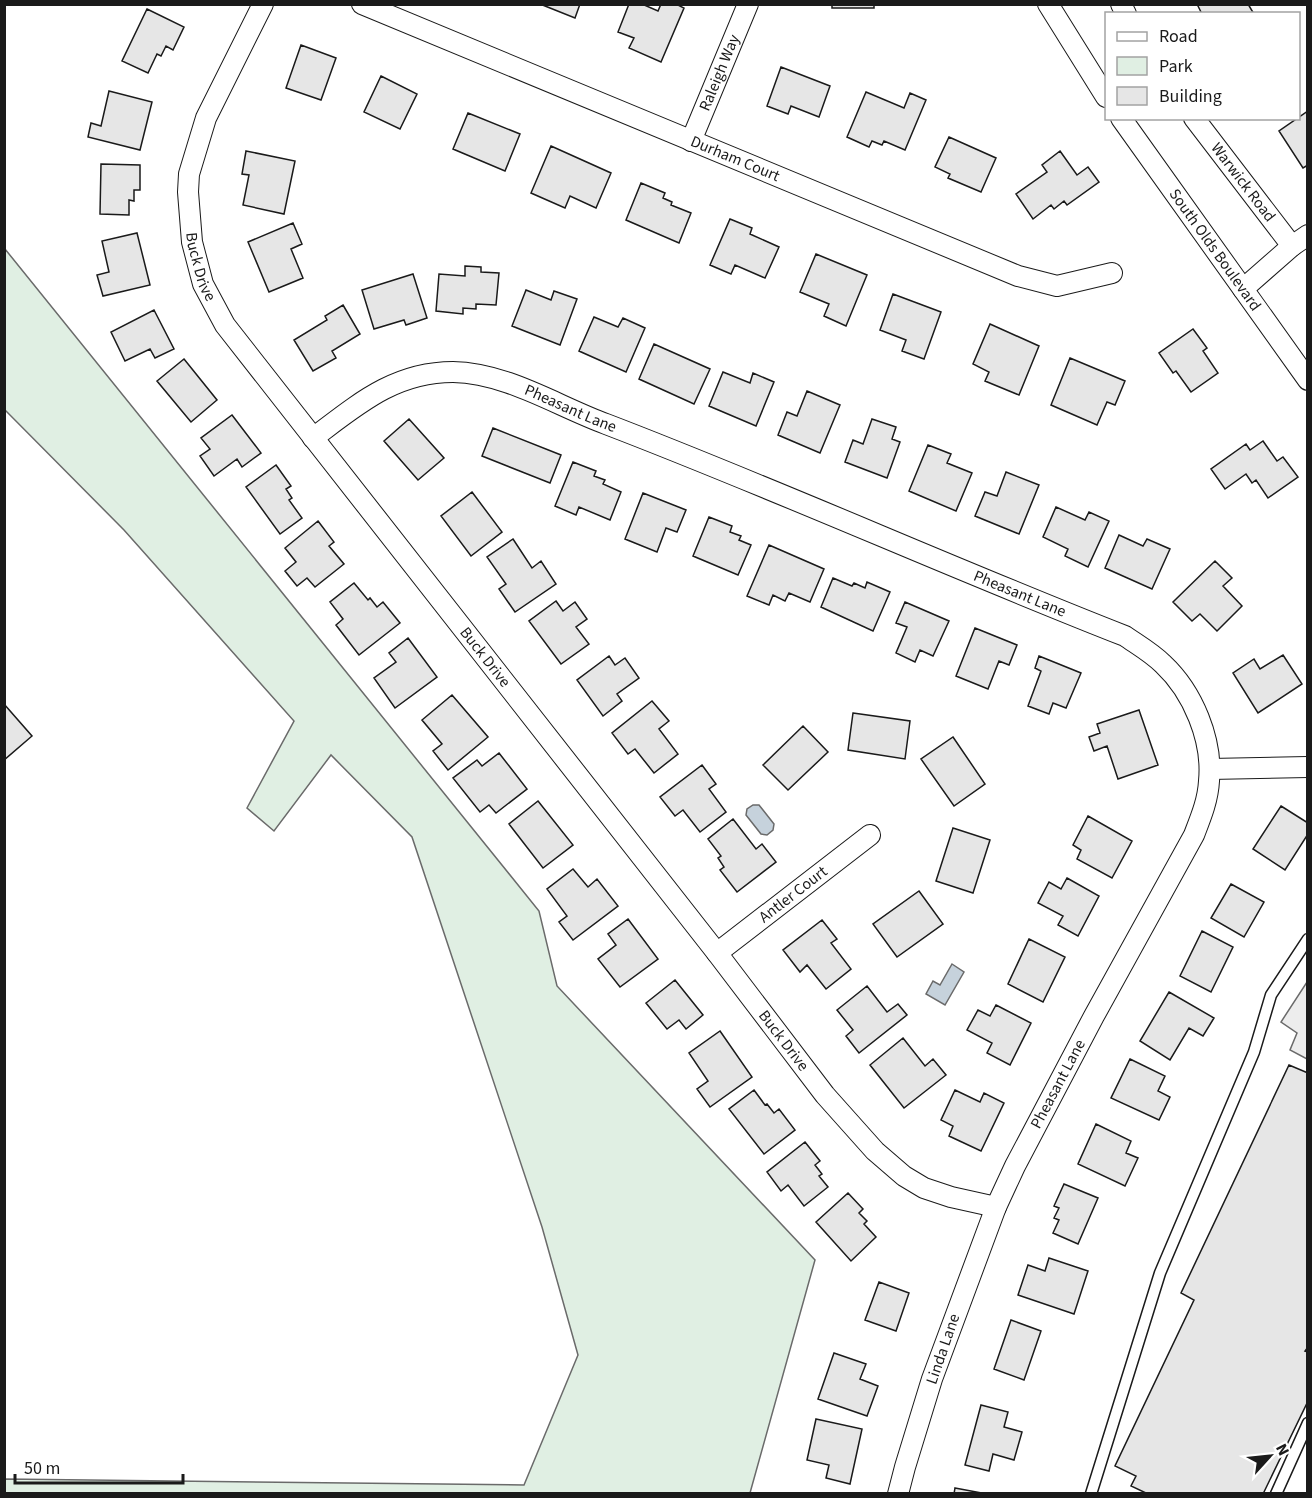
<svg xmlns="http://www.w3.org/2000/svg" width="1312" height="1498" viewBox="0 0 1312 1498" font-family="'Source Sans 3',sans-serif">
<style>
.green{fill:#e0efe3;stroke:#6a6a6a;stroke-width:1.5}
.parking{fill:#ededed;stroke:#6a6a6a;stroke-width:1.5}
.water{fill:#c6d2dc;stroke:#6a6a6a;stroke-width:1.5}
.building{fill:#e6e6e6;stroke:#1a1a1a;stroke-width:1.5}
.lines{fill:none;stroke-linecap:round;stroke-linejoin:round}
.service-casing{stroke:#1a1a1a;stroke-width:13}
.minor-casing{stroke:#1a1a1a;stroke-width:22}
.service{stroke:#fff;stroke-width:10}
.minor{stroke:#fff;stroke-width:20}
.labels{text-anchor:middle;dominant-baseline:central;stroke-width:4.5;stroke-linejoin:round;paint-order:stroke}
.street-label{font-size:16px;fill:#1a1a1a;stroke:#fff}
</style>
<rect width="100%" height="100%" fill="#fff"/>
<path class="green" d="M5 249 539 911 557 986 815 1260 750 1493H5V1479L524 1485 578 1355 542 1227 412 837 331 755 274 831 247 808 294 721 124 530 5 410Z"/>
<path class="parking" d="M1307 982V1059L1290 1050 1297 1033 1281 1022Z"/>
<path class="water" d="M753 805H759L774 824 773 830 767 835 761 834 746 815 747 809Z
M952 964 964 972 945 1005 926 994 933 981 940 985Z"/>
<path class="building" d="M540 4H580L575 18Z
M629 4H642L658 11 661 4H676L684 8 661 62 629 48 634 38 618 32Z
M832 4H874V8H832Z
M1197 4H1248L1254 14H1202Z
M147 9 184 27 173 50 166 46 161 56 157 54 148 73 122 61Z
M301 45 336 58 321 100 286 88Z
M781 67 830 86 819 117 791 106 788 114 767 106Z
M381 76 417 94 400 129 364 112Z
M109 91 152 102 140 150 88 137 91 123 101 126Z
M866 92 904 108 910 93 926 100 905 150 884 141 882 145 872 141 869 147 847 137Z
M1308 111V165L1303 168 1279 131Z
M468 113 520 134 505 171 453 149Z
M949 137 996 158 981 192 948 178 950 174 935 167Z
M551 146 611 173 596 208 570 196 565 208 531 193Z
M246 151 295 161 284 214 243 205 249 175 242 174Z
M1060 151 1077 175 1088 167 1099 182 1067 205 1064 201 1054 209 1051 205 1033 219 1016 194 1047 172 1042 165Z
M101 164 140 165V190H134V201L129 200V215L100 214Z
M641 183 665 193 663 198 672 202 671 205 691 213 679 243 626 220Z
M730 219 752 228 750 234 779 247 765 278 735 265 731 274 710 265Z
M293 223 302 244 291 249 303 278 269 292 248 242Z
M137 233 150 285 103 296 97 275 109 272 102 241Z
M816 254 867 275 846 326 824 316 829 304 800 292Z
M465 266 481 267V272L499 273 496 305 476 304V309L463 308V314L436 311 439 274 465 276Z
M413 274 427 318 406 325 404 320 374 329 362 290Z
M526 290 551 300 554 291 577 299 560 345 512 326Z
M893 294 941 312 924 359 902 351 906 340 880 330Z
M343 305 360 334 332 351 336 358 313 371 294 340 327 320 325 316Z
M154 310 174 349 155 358 150 349 125 361 111 332Z
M594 317 618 327 623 318 645 328 626 372 579 351Z
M990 324 1039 346 1019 395 985 381 989 372 973 364Z
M1193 329 1207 348 1203 351 1218 373 1191 392 1176 371 1173 373 1159 353Z
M654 344 710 369 694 404 639 379Z
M1070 358 1125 381 1115 405 1107 402 1097 425 1051 405Z
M184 359 217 400 191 422 157 381Z
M723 372 750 383 753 373 774 382 756 426 709 406Z
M807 391 840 405 820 453 778 435 787 412 797 416Z
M232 415 261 453 242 467 237 459 214 476 200 456 210 449 201 438Z
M409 419 444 458 418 480 384 441Z
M872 419 896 427 892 439 900 442 887 478 845 462 853 440 863 444Z
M493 428 561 455 550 483 482 456Z
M1263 441 1277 461 1283 457 1298 477 1268 498 1256 480 1252 483 1246 474 1225 489 1211 469 1246 444 1250 450Z
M928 445 951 454 947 463 972 473 956 511 909 491Z
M573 462 596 471 594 476 605 480 603 484 621 492 610 520 579 507 576 515 555 506Z
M276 465 291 486 286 489 292 498 289 500 302 518 280 534 246 487Z
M1006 472 1039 485 1019 534 975 516 985 492 997 496Z
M472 492 502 532 471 556 441 516Z
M643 493 686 510 677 532 666 528 657 552 625 539Z
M1056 507 1085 520 1089 512 1109 521 1088 567 1065 556 1068 549 1043 537Z
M709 517 732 526 730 532 741 536 739 540 751 545 738 575 693 556Z
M318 521 334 542 329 546 344 564 315 587 307 578 297 586 285 571 296 562 285 548Z
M1119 535 1143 546 1147 539 1170 549 1152 589 1105 568Z
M513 539 532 568 541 561 556 584 515 612 499 589 506 584 487 557Z
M769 545 824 569 810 602 789 593 785 601 773 595 769 605 747 596Z
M1215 561 1232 578 1223 586 1242 606 1217 631 1200 614 1192 621 1173 602Z
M833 578 852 586 854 583 865 588 867 582 890 592 873 631 821 607Z
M354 583 368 600 370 598 377 607 383 602 400 623 359 655 336 625 343 619 330 602Z
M556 601 563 611 575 602 587 619 576 627 589 644 561 664 529 621Z
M905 602 949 621 933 656 920 650 915 662 896 653 907 627 896 623Z
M975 628 1017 645 1009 665 999 661 988 689 956 676Z
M408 638 437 677 395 708 374 678 396 662 389 653Z
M1283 655 1302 684 1258 713 1233 673 1254 659 1260 669Z
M609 656 615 665 625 658 639 678 617 694 622 701 603 716 577 680Z
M1039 656 1081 673 1066 708 1053 703 1049 714 1028 706 1041 671 1035 668Z
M452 695 488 737 448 770 433 751 442 744 422 720Z
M652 701 669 721 659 729 678 754 654 773 635 749 628 754 612 733Z
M4 704 32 736 4 760Z
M1139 710 1158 765 1118 779 1107 746 1094 751 1089 737 1100 733 1097 724Z
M853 713 910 721 905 759 848 750Z
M803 726 828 752 788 790 763 765Z
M953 737 985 784 954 806 921 759Z
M499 753 527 789 496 813 489 805 480 812 453 778 477 760 482 766Z
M702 765 716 784 709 789 726 812 700 832 683 810 675 816 660 797Z
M538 801 573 845 543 868 509 824Z
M1281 806 1308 823V834L1285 870 1253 849Z
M1088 816 1132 841 1112 878 1077 859 1081 850 1073 845Z
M733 819 756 849 762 844 776 862 737 892 720 870 724 867 718 858 721 856 708 839Z
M953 828 990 840 973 893 936 881Z
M573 869 588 887 597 879 618 906 573 940 559 922 567 916 547 889Z
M1067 878 1099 896 1078 936 1058 925 1063 916 1038 903 1049 882 1061 889Z
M1231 884 1264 902 1244 937 1211 918Z
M919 891 943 924 897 957 873 924Z
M628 919 658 959 620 987 598 959 616 945 608 934Z
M822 920 837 939 831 943 851 969 826 989 807 965 800 972 783 950Z
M1202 931 1233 947 1211 992 1180 976Z
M1029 939 1065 957 1043 1002 1008 984Z
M675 980 703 1015 686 1029 679 1020 667 1029 646 1003Z
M867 986 887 1012 898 1004 907 1015 859 1053 846 1036 853 1030 837 1010Z
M1169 992 1214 1018 1203 1036 1189 1028 1170 1060 1140 1041Z
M996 1005 1031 1023 1010 1065 987 1053 992 1043 967 1030 978 1010 990 1016Z
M720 1031 752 1077 710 1107 697 1089 708 1081 689 1053Z
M903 1038 925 1066 933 1059 946 1075 904 1108 870 1065Z
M1130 1059 1165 1076 1158 1091 1170 1097 1159 1120 1111 1098Z
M1289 1065 1308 1073V1347L1305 1351 1308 1352V1401L1263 1494H1148L1131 1486 1136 1476 1115 1466 1194 1300 1181 1293Z
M754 1090 765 1105 767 1104 774 1113 779 1109 795 1130 764 1154 729 1109Z
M955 1090 980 1102 984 1093 1004 1103 981 1151 949 1136 953 1126 941 1120Z
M1096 1124 1131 1141 1126 1153 1138 1158 1125 1186 1078 1164Z
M805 1142 820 1161 815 1165 822 1174 819 1176 828 1187 804 1206 788 1185 781 1191 767 1172Z
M1064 1184 1098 1198 1078 1244 1053 1233 1059 1220 1054 1218 1059 1208 1054 1206Z
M848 1193 863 1209 859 1213 867 1221 864 1224 876 1237 851 1261 816 1222Z
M1049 1258 1088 1271 1074 1314 1018 1295 1028 1265 1045 1271Z
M879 1282 909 1293 896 1331 865 1320Z
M1011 1320 1041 1331 1024 1380 994 1369Z
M834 1353 866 1364 860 1379 878 1386 867 1416 818 1399Z
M981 1405 1008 1412 1004 1427 1022 1432 1014 1460 993 1454 989 1471 965 1465Z
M816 1419 862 1429 850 1484 826 1478 829 1465 807 1460Z
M955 1488 987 1494H954Z"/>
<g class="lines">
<g class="service-casing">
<path id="service" d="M1091 1494 1160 1273 1254 1052 1271 995 1308 939
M1276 1494 1308 1423"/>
</g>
<g class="minor-casing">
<g id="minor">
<path id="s1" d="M263 4 206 118 189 174 188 192 192 242 203 284 225 325 717 953 825 1095 875 1151 904 1176 924 1188 951 1197 996 1207"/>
<path id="s2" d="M362 4 1018 276 1057 286 1112 273"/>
<path d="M1048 4 1106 97"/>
<path d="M1121 4 1126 14"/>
<path id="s3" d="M1121 118 1308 380"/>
<path id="s4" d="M1194 118 1292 246"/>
<path id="s5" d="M691 141 748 4"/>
<path d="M1243 289 1292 246 1308 235"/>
<path id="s6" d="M313 438C357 405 394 372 453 372 507 373 557 406 606 424 781 491 951 568 1125 636 1138 645 1152 653 1163 664 1193 692 1213 740 1209 781 1208 800 1201 817 1194 835L1094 1016 1015 1166 996 1207 932 1379 905 1467 898 1494"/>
<path d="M1210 769 1308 767"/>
<path id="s7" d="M717 953 870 835"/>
</g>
</g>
<use href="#service" class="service"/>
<use href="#minor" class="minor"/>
</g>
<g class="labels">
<g class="street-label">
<text stroke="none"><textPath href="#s5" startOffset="74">Raleigh Way</textPath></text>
<text stroke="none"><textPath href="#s2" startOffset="404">Durham Court</textPath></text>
<text stroke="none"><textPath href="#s4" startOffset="81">Warwick Road</textPath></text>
<text stroke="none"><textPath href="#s3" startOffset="162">South Olds Boulevard</textPath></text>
<text stroke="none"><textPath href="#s1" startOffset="280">Buck Drive</textPath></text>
<text stroke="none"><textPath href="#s6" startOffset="282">Pheasant Lane</textPath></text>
<text stroke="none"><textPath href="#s6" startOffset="768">Pheasant Lane</textPath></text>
<text stroke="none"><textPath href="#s1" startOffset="766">Buck Drive</textPath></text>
<text stroke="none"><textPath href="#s7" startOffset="96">Antler Court</textPath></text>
<text stroke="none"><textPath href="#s1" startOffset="1252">Buck Drive</textPath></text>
<text transform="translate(1058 1084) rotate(-62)">Pheasant Lane</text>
<text transform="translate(943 1349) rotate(-71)">Linda Lane</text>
</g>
</g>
<rect width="1312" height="1498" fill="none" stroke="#1a1a1a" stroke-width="12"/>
<rect x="1105" y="12" width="195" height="108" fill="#ffffff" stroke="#a3a3a3" stroke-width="1.5"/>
<rect x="1117" y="32" width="30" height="9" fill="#ffffff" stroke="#a3a3a3" stroke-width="1.5"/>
<text x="1159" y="42" font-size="18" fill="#1a1a1a">Road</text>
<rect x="1117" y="57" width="30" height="18" fill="#e0efe3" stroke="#a3a3a3" stroke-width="1.5"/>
<text x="1159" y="72" font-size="18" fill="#1a1a1a">Park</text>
<rect x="1117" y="87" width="30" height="18" fill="#e6e6e6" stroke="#a3a3a3" stroke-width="1.5"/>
<text x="1159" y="102" font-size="18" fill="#1a1a1a">Building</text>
<g transform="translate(1270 1456) rotate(63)" stroke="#ffffff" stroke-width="4.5" paint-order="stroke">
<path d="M0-4.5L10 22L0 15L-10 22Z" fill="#1a1a1a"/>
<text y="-9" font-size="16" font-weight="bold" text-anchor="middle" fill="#1a1a1a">N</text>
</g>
<path d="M15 1474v9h168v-9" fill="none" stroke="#1a1a1a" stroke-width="3"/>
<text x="24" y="1474" font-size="18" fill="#1a1a1a" stroke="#ffffff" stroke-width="4.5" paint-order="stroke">50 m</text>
</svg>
